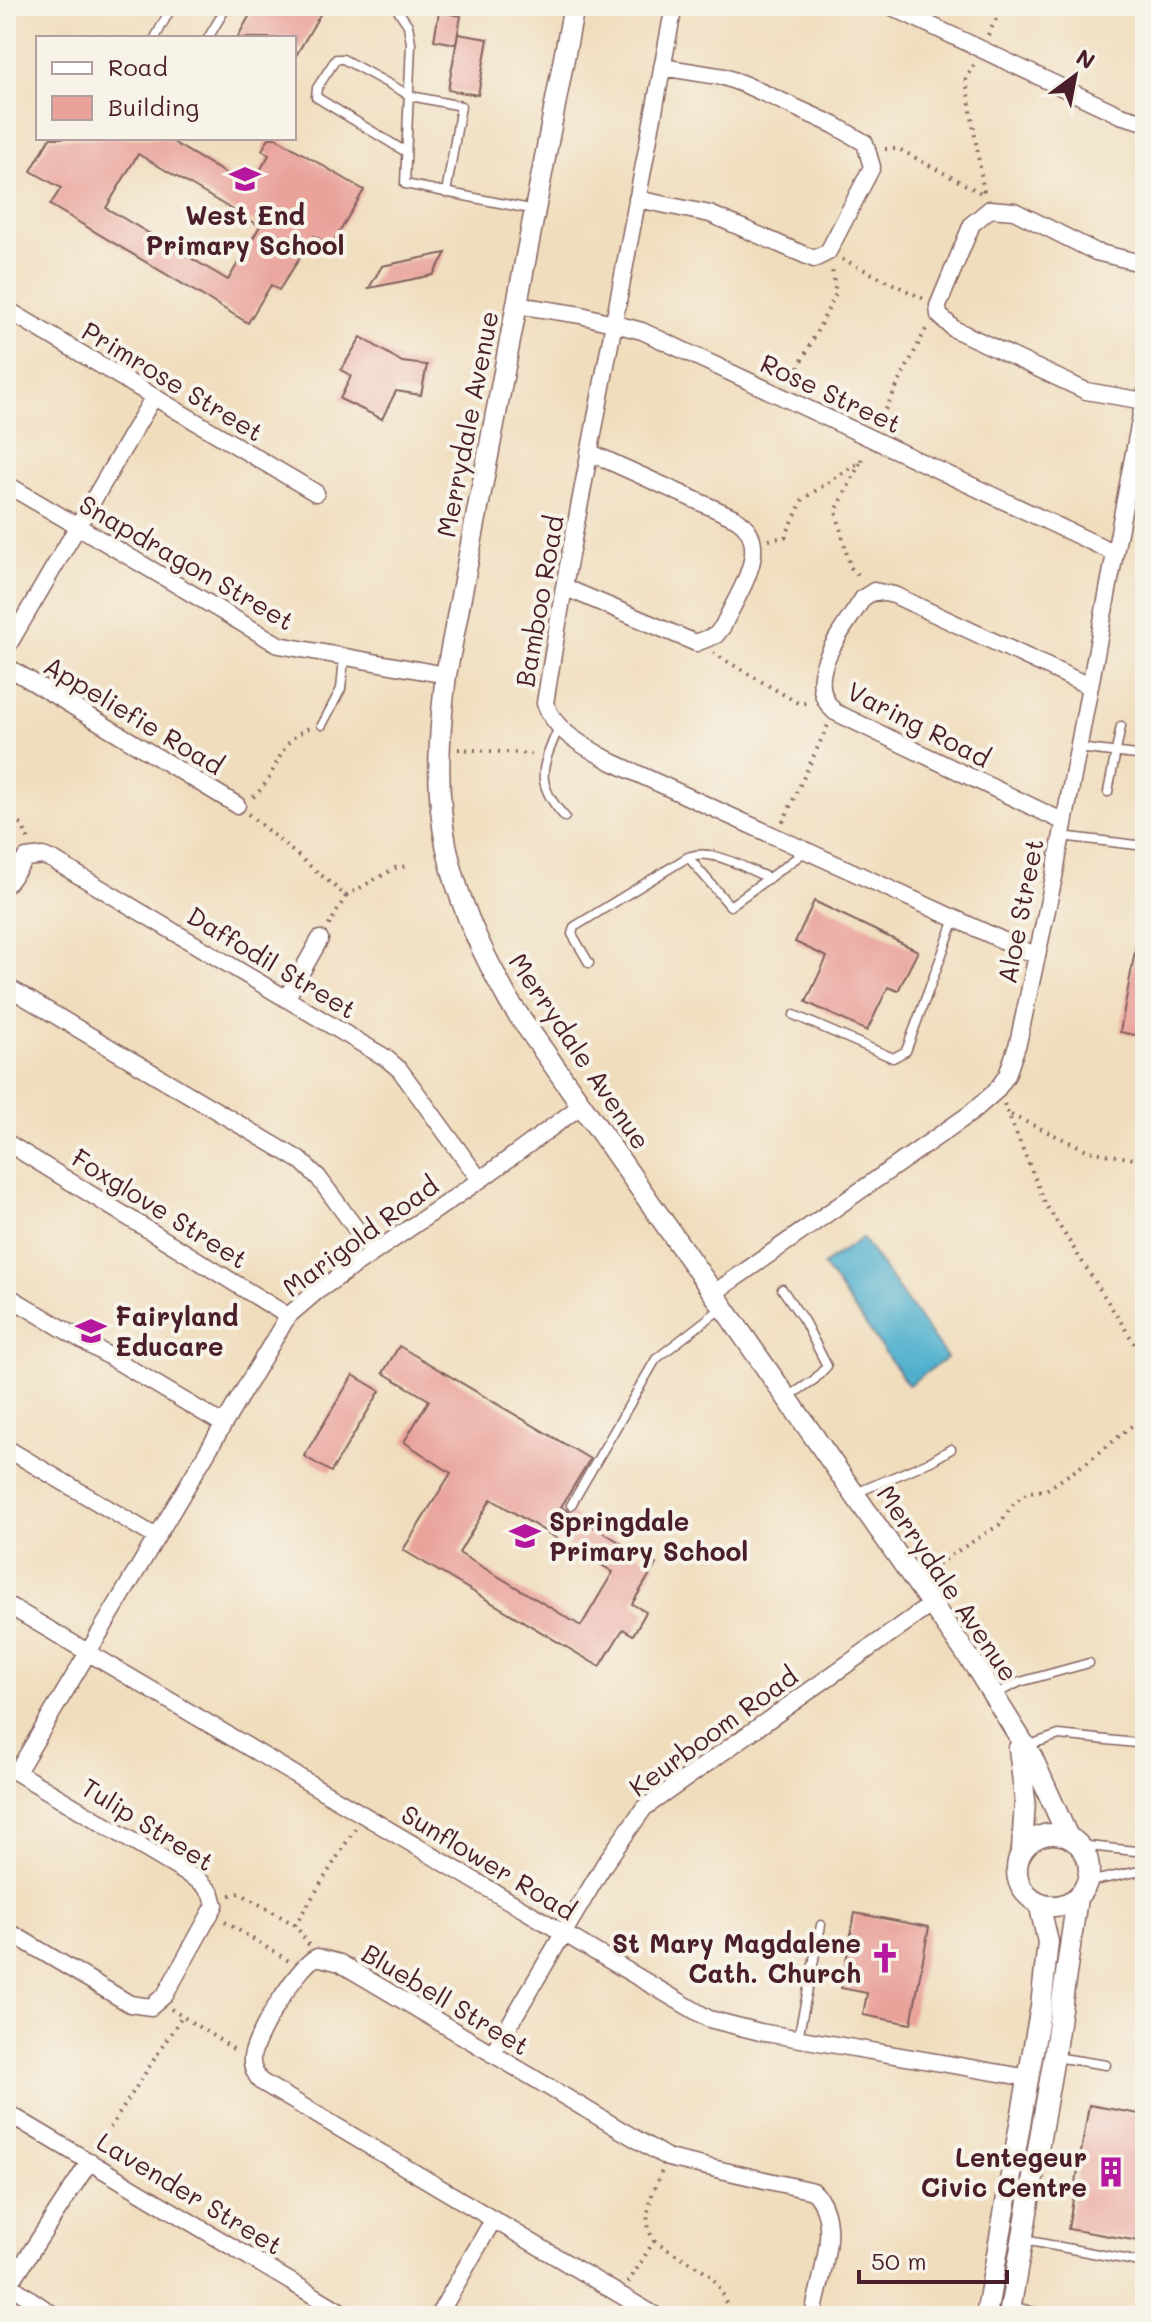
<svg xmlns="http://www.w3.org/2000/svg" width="1151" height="2322" viewBox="0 0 1151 2322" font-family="Mali,sans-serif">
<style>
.water{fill:#4fb0ce;stroke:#4c687c;stroke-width:2}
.building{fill:#e9a39b;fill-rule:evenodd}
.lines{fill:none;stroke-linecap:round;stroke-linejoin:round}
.service-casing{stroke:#84625e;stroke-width:11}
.minor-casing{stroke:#84625e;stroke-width:19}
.tertiary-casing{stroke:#84625e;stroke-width:23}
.path{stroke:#84625e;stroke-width:4;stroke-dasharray:2 6;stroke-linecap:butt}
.service{stroke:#fff;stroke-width:8}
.minor{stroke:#fff;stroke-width:16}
.tertiary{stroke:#fff;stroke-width:20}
.labels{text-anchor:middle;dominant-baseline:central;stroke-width:8;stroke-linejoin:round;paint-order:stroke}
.poi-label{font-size:26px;font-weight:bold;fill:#4a1f2b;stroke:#f7f3e8;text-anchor:start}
.street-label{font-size:26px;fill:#4a1f2b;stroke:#f7f3e8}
</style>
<rect width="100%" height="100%" fill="#f7f3e8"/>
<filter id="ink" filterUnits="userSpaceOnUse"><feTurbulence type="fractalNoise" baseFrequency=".0125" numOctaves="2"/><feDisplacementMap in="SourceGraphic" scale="16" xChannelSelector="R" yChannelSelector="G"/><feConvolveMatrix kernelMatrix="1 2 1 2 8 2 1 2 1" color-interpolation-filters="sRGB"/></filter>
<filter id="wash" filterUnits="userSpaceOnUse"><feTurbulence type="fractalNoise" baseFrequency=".006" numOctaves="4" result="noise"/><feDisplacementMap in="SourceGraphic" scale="32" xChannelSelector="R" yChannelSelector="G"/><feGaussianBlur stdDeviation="1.8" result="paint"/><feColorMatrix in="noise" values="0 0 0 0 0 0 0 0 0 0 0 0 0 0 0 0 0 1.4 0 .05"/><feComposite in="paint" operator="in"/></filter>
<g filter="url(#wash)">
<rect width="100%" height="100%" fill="#f0ddbd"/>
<path class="water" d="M862 1238 947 1358 908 1385 823 1265Z"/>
<g id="blocks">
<path class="building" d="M255 6H325L294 59V38H237Z
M439 12 461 16 456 44 434 40Z
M458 34 488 39 478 95 448 90Z
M50 138H166L250 188 269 155 262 150 269 138H276L364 190 331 246 314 236 279 290 271 285 248 323 50 205 61 188 31 171ZM138 154 260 226 228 280 106 208Z
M446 253 433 275 369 288 382 266Z
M361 337 402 362 427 365 421 395 396 391 382 419 340 399 351 376 341 370Z
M814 901 918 951 898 991 888 987 867 1031 806 1002 827 957 795 942Z
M1137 940 1145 941V1037L1120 1032Z
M399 1346 590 1459 561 1507 656 1564 632 1604 646 1612 633 1635 623 1629 600 1667 403 1550 451 1473 404 1442 429 1400 383 1373ZM491 1499 613 1572 581 1626 459 1553Z
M353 1375 380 1391 331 1472 304 1456Z
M855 1913 929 1927 911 2024 863 2015 867 1993 841 1988Z
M1089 2105 1145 2115V2242L1068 2229Z"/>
</g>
</g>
<g filter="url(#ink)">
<use href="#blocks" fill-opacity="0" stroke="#84625e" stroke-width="2"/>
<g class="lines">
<g class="service-casing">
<path id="service" d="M395 6 408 25 411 43 405 184 535 210
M155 38 172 6
M208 38 227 6
M406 152 316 97 317 88 336 59H343L411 96 461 106 446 193
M322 725 341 689 344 658
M559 727C542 767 533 782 565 817
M1078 748 1145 756
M1108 792 1121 726
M1061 836 1145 846
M688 857 730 906 806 851
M589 963 572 934 574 927 688 857C712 847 746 869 769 878
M794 1015 893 1058 906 1051 955 919
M782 1289 804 1321 827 1366 814 1380 788 1397
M856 1493 931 1461 951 1449
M571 1505 656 1359 723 1307
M995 1694 1020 1682 1089 1663
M1026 1746 1059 1735 1145 1744
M1079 1845 1145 1852
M1088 1882 1145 1870
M798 2038 821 1925
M1055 2057 1106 2065
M1024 2240 1145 2263
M1012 2306 1050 2316"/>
</g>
<g class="minor-casing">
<path id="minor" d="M674 6 564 587 545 703C556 734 585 746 612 762L1037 956
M890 6 1120 115 1145 122
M637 199 710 214 814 259 828 252 872 167 865 143 834 125 746 85 724 77 662 67
M517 305 581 315 642 331 1115 553
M6 309 316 493
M1144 401 1086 391 954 329 939 315 938 306 972 224 990 209 1014 211 1096 252 1145 264
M6 484 279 645 446 675
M564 587 696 643 716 635 723 626C737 594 776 543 735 518L589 452
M6 649 153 398
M6 666 237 805
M1062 821 835 712C799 679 844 630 863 598L874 591 894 595 1089 686
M6 885 26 858 43 856 53 860 386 1058 400 1070 480 1180
M6 986 301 1161 318 1177 373 1252
M286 999 320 939
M6 1142 288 1316
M714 1293 971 1113 996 1091 1007 1075 1018 1043 1054 877 1145 394
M6 1295 223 1424
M6 1448 156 1537
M6 1604 709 2019 760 2032 1029 2078
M6 1766 201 1882 212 1894 215 1905 165 1995 151 2007 130 2004 6 1930
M17 1772 288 1316 316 1292 480 1180 582 1105
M492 2054 605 1863 644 1808 932 1604
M6 2112 348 2316
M10 2285 55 2316
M6 2290 90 2161
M438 2316 493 2220
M656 2316 260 2081C255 2073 251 2067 252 2057 255 2036 298 1965 317 1957L340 1963 668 2158 813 2191C844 2220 819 2279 813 2316"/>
</g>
<g class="tertiary-casing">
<path id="tertiary" d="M574 6 446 675C429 814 442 880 510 1003L977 1669 1032 1757 1068 1837
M1019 1748 1025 1800 1022 1851
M1017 1870a36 36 0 1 1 72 0a36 36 0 1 1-72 0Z
M986 2316 1041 2006 1048 1942 1039 1903
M1009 2316 1054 2057 1077 1898"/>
</g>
<path class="path" d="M988 35 998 15V6
M974 65 966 79 984 193
M885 149H899L981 193
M842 259 924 299
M791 382 836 294 832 270
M878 424 928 325
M860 463 836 511 850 567 861 578
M769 540 785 537 803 499 861 461 864 454
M713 653 798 703H811
M458 749 533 754
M253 797C280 775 275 740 312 727
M248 814 346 896 328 927
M6 816 22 825 30 843
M783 822 828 725
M346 896 395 868 407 866
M1004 1104 1046 1205 1145 1360
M1011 1115 1089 1151 1145 1161
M931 1568 999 1525 1014 1503 1028 1492 1046 1490 1089 1461 1145 1415
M230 1895 240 1893 295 1925
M225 1922 289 1961
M309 1945 295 1925 356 1827
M171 2009 238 2052
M97 2148 182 2016
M654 2241C688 2265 723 2267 728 2316
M628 2283 654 2241C640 2217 652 2193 662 2171"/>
<use href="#service" class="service"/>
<use href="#minor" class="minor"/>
<use href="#tertiary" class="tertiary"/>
</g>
</g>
<defs>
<g id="school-bare" transform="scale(2.4)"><path d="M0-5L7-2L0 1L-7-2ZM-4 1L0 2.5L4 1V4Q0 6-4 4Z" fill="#b5179e" stroke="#f7f3e8" stroke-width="2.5" paint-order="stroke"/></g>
<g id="church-bare" transform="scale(2.4)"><path d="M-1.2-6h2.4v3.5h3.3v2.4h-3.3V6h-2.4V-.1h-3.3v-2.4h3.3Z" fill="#b5179e" stroke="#f7f3e8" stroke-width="2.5" paint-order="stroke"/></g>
<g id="building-bare" transform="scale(2.4)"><path d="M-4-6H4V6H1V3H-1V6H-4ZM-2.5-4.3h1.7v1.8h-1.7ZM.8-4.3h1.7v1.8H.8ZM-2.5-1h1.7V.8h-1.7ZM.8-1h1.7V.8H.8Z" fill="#b5179e" stroke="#f7f3e8" stroke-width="2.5" paint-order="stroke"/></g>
</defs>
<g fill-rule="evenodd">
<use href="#school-bare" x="245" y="179"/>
<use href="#school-bare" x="91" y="1331"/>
<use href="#school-bare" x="525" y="1536"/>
<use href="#church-bare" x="885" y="1958"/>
<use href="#building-bare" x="1111" y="2172"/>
</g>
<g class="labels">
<g class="poi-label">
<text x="245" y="215" text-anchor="middle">West End<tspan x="245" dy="30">Primary School</tspan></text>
<text x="115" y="1316">Fairyland<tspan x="115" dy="30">Educare</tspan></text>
<text x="549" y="1521">Springdale<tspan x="549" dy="30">Primary School</tspan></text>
<text x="861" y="1943" text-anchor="end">St Mary Magdalene<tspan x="861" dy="30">Cath. Church</tspan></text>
<text x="1087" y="2157" text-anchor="end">Lentegeur<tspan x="1087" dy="30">Civic Centre</tspan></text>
</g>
<g class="street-label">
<text transform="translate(173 381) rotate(31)">Primrose Street</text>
<text transform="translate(831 393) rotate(25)">Rose Street</text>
<text transform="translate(467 424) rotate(-79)">Merrydale Avenue</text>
<text transform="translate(187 562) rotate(30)">Snapdragon Street</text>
<text transform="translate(539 601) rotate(-80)">Bamboo Road</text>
<text transform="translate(134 715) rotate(31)">Appeliefie Road</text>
<text transform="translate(919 724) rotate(27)">Varing Road</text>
<text transform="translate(1020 911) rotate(-79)">Aloe Street</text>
<text transform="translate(272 962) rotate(31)">Daffodil Street</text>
<text transform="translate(580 1051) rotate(56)">Merrydale Avenue</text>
<text transform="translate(160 1208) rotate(32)">Foxglove Street</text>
<text transform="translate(360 1236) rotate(-36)">Marigold Road</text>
<text transform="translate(948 1583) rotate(56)">Merrydale Avenue</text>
<text transform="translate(713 1731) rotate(-36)">Keurboom Road</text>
<text transform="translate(148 1824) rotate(32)">Tulip Street</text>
<text transform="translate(489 1862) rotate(31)">Sunflower Road</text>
<text transform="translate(446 1999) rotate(31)">Bluebell Street</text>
<text transform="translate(190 2193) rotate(31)">Lavender Street</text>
</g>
</g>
<rect width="1151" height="2322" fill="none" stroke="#f7f3e8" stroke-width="32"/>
<rect x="36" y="36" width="260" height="104" fill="#f7f3e8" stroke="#b29e9c" stroke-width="2"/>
<rect x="52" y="62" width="40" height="12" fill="#ffffff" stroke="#b29e9c" stroke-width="2"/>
<text x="108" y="76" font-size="24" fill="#4a1f2b">Road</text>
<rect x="52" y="96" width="40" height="24" fill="#e9a39b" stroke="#b29e9c" stroke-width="2"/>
<text x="108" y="116" font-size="24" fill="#4a1f2b">Building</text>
<g transform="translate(1075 76) rotate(32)" stroke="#f7f3e8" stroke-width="6" paint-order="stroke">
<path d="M0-6L14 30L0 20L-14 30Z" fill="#4a1f2b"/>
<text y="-12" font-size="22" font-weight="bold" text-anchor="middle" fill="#4a1f2b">N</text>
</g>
<path d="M859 2270v12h148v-12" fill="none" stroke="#4a1f2b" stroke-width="4"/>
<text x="871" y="2270" font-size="24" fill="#4a1f2b" stroke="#f7f3e8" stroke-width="6" paint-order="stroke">50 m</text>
</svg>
